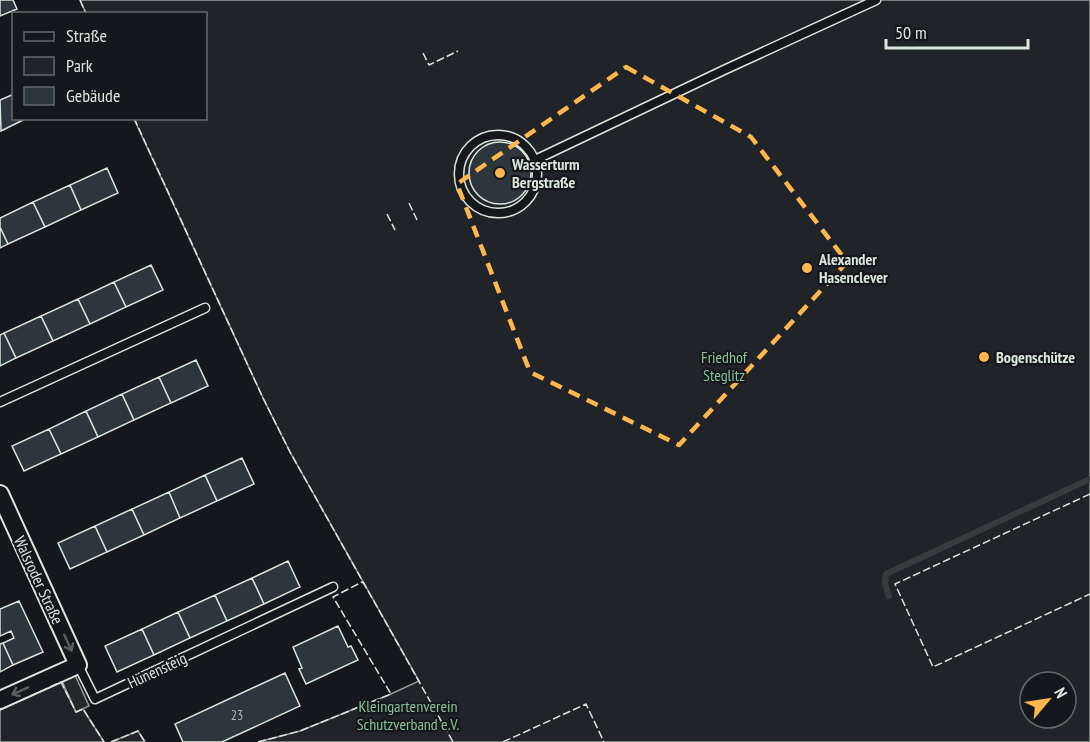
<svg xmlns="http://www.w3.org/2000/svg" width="1090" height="742" viewBox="0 0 1090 742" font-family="'PT Sans Narrow',sans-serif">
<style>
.green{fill:#202428;stroke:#939e99;stroke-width:1.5;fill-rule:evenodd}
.parking{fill:#24282b;stroke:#939e99;stroke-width:1.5}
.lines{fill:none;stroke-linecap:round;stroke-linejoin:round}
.stream{stroke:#363b3e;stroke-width:6}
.building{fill:#2c363c;stroke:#d8e6dc;stroke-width:1.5}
.service-casing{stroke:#d8e6dc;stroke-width:11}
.minor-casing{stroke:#d8e6dc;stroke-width:20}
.service{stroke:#14181c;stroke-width:8}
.minor{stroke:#14181c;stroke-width:16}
.fence{stroke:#d8e6dc;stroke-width:1.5;stroke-dasharray:8 3;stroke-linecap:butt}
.oneway{stroke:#59605f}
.marked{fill:none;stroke:#ffb74d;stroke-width:4.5;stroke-dasharray:12 8;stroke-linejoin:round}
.poi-dot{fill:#ffb74d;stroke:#14181c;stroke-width:2}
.labels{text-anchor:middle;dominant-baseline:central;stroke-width:4.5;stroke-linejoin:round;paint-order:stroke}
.number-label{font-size:14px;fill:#adbab4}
.poi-label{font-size:16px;font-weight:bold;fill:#d8e6dc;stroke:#14181c;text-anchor:start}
.park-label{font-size:16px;fill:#8ac095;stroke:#14181c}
.street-label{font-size:16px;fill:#d8e6dc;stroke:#14181c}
</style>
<rect width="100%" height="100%" fill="#14181c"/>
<path class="green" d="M80 0H1090V742H258L300 731 391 694 419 681 290 452 263 398 134 119 206 118V14L86 13ZM1030 682H1066V718H1030Z
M61 682 76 712 83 709 104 742H0V710Z
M138 731 145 742H111Z"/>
<path class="parking" d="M75 675 89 706 76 712 62 681Z"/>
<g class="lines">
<path class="stream" d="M889 596 885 584 886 574 1090 479"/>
</g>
<path class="building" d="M0 0H13L17 9 0 16Z
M14 94V118H27L1 131 0 100Z
M469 173a31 31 0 1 1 62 0a31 31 0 1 1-62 0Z
M107 168 118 193 81 210 70 185Z
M70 185 81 210 45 227 33 202Z
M33 202 45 227 8 244 0 227V218Z
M0 227 8 244 0 248Z
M151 265 163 290 126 307 114 282Z
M114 282 126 307 90 324 78 299Z
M78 299 90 324 53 341 41 316Z
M41 316 53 341 16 358 4 333Z
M4 333 16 358 0 366V335Z
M196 360 208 386 171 403 159 377Z
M159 377 171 403 134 420 122 394Z
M122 394 134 420 98 437 86 411Z
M86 411 98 437 61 454 49 429Z
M49 429 61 454 24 471 12 446Z
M242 458 254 484 217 501 205 475Z
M205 475 217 501 180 518 169 492Z
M169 492 180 518 144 535 132 509Z
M132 509 144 535 107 552 95 526Z
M95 526 107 552 70 569 58 543Z
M288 561 300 587 264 604 252 578Z
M252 578 264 604 227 621 215 595Z
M215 595 227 621 190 638 178 612Z
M19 601 43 652 13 665 3 643 14 638 11 631 0 636V609Z
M178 612 190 638 154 655 142 629Z
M338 626 348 647 351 646 358 660 306 684 299 669 302 668 293 647Z
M142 629 154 655 117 672 105 646Z
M3 643 13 665 0 672V644Z
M285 673 300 706 222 742H183L175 724Z"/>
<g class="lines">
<g class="service-casing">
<path id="service" d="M459 174a39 39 0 1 1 78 0a39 39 0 1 1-78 0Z
M535 160 724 70 876 0
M0 402 205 308
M78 665 95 699 333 587"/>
</g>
<g class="minor-casing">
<path id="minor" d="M0 494 78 665 0 700"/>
</g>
<use href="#service" class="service"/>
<use href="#minor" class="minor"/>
<path class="fence" d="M80 0 86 14
M423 53 429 65 458 51
M134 118 263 398 290 452 453 742
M409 203 417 220
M387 214 395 230
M1090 494 895 584 933 667 1090 594
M0 710 61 682 76 712 83 709 104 742
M111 742 138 731 145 742
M258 742 300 731 391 694 333 597 362 582 364 584
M503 742 586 704 604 742"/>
</g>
<defs><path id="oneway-shaft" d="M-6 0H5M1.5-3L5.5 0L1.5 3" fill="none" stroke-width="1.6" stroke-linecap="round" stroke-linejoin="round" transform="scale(1.5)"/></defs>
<g class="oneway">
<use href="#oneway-shaft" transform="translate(68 643) rotate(65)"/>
<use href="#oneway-shaft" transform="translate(20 691) rotate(156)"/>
</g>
<path class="marked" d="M626 67 751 137 847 262 679 445 530 372 457 184Z"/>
<g class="poi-dot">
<circle cx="500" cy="173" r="6"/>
<circle cx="807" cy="268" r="6"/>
<circle cx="984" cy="357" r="6"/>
</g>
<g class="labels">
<g class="number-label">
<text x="237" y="715">23</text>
</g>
<g class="poi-label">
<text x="512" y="164">Wasserturm<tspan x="512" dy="18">Bergstraße</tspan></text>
<text x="819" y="259">Alexander<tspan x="819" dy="18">Hasenclever</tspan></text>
<text x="996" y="357">Bogenschütze</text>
</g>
<g class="park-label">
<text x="724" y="357">Friedhof<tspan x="724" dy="18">Steglitz</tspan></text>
<text x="408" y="706">Kleingartenverein<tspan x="408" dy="18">Schutzverband e.V.</tspan></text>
</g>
<g class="street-label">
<text transform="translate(39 580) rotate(65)">Walsroder Straße</text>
<text transform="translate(157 670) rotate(-25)">Hünensteig</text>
</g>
</g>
<rect x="12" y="12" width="195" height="108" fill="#14181c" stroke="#626a69" stroke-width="1.5"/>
<rect x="24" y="32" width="30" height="9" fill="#14181c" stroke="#626a69" stroke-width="1.5"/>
<text x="66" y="42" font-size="18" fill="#d8e6dc">Straße</text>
<rect x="24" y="57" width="30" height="18" fill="#202428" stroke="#626a69" stroke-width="1.5"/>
<text x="66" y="72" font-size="18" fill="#d8e6dc">Park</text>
<rect x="24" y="87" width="30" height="18" fill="#2c363c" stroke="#626a69" stroke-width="1.5"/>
<text x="66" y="102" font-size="18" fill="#d8e6dc">Gebäude</text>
<g transform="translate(1048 700) rotate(61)"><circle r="28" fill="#14181c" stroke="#626a69" stroke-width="1.5"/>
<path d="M0-4.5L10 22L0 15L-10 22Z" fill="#ffb74d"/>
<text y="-9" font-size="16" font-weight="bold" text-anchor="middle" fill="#d8e6dc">N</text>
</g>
<path d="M886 39v9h142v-9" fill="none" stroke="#d8e6dc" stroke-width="3"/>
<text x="895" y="39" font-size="18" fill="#d8e6dc" stroke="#14181c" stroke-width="4.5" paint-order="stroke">50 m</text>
</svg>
